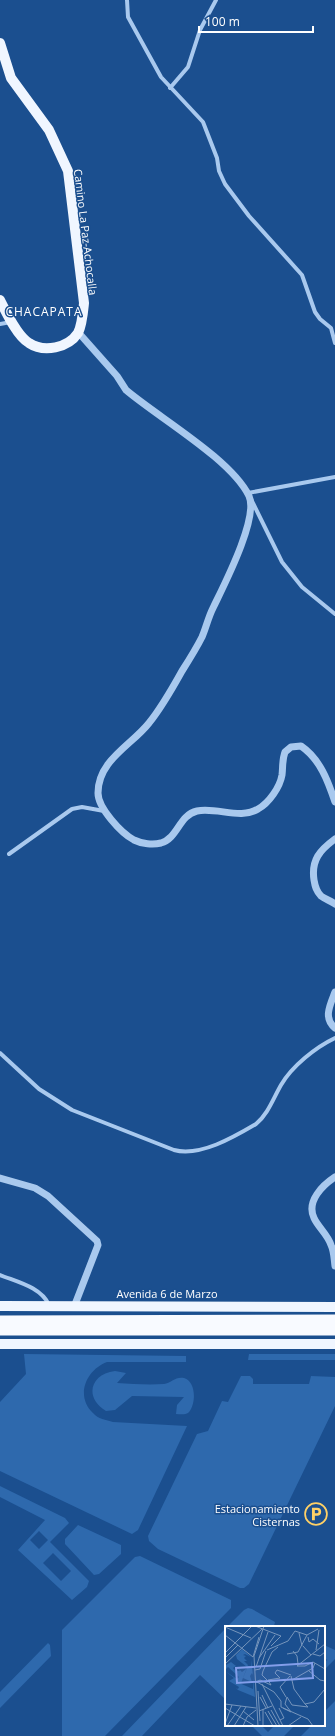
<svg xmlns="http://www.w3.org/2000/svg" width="335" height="1736" viewBox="0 0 335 1736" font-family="'Open Sans',sans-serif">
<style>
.green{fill:#2e69ad;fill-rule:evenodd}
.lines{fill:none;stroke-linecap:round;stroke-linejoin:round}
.minor{stroke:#a9c9ee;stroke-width:4}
.tertiary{stroke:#a9c9ee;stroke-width:7}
.primary{stroke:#f0f6ff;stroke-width:10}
.trunk{stroke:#f8faff;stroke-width:11}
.labels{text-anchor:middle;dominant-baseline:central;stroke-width:3;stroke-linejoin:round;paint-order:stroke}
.street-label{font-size:11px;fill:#fff;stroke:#1b4f8f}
.poi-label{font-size:11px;fill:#fff;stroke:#1b4f8f;text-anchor:end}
.neighbourhood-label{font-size:12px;letter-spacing:1px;fill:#fff;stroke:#1b4f8f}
.inset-road{fill:none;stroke:#7695bc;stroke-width:1}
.view{fill:#839eea;fill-opacity:0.15;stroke:#839eea;stroke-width:2}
.inset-edge{fill:none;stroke:#fff;stroke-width:2}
</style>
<rect width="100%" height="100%" fill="#1b4f8f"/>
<path class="green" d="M24 1354 186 1356V1362H107C86 1370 75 1396 93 1413 98 1419 106 1420 113 1422L187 1426 138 1530 132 1534 0 1471V1402L26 1374Z
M249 1354H335V1360H248Z
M115 1371 126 1373 117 1383C132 1384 149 1385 164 1384 171 1383 176 1376 184 1378 197 1382 196 1406 188 1413 185 1415 180 1414 176 1414L177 1405 184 1397 132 1396 115 1410 106 1411C84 1398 90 1374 115 1371Z
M241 1376H250L253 1379V1384H309L311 1376 335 1377V1406L249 1584 244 1588H240L158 1549 149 1541 148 1536 197 1434 208 1431 222 1401 228 1402Z
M0 1486 65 1518 69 1523 50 1542 89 1581 87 1587 72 1600 18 1550 45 1520 0 1497ZM39 1531 48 1540 39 1549 30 1540ZM53 1553 71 1571 61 1581 43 1563Z
M78 1525 121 1545V1554L99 1574 94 1575 65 1544V1539Z
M140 1556 231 1600V1608L105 1736H62V1630L135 1557Z
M248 1608 252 1609 275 1622 274 1626 227 1627 244 1610Z
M226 1628V1700L200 1675 142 1736H122Z
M48 1643 50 1645 51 1656 0 1708V1692Z
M324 1645 335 1650V1659L324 1670V1663L327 1660 324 1657Z
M335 1701V1736H301L312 1725H324V1712Z
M251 1725H261L268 1732 275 1725H295L284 1736H262Z"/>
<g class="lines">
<path class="minor" d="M127 0 128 17 161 77 203 122 217 158 219 171 225 184 249 216 302 275 315 312 320 319 331 328 335 343
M170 88 188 67 200 30 216 0
M0 324 11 322
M248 493 335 477
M251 499 282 562 302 587 335 614
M9 854 72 809 82 807 104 811
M0 1053 39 1089 72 1110 174 1150C200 1157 234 1137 256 1124 268 1114 273 1099 281 1085 292 1066 316 1047 335 1038
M0 1275C17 1282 41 1287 49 1305"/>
<path class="tertiary" d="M78 332 117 376 126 390C159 418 231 459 249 496 259 518 223 587 213 608 208 618 206 628 202 637 196 649 189 660 182 671 172 689 162 707 149 723 132 745 98 760 98 793 98 808 121 833 134 840 142 844 153 845 161 843 178 838 179 815 197 811 217 807 241 820 258 809 269 803 280 787 282 775 283 767 282 760 285 752L291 747 301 746C320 759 328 781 335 802
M335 839C320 850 311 860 314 880 315 886 316 891 321 896 325 899 331 901 335 904
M335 992C330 1005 323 1018 335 1028
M335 1177C323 1185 306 1201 314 1218 318 1227 328 1235 331 1245 334 1251 334 1259 335 1266
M0 1178 35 1188 48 1196 97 1241 98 1245 74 1307"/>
<path class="primary" d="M0 43 11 78 49 130 68 171 84 303C83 313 82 325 78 333 68 348 44 353 29 343 17 336 6 312 0 300
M0 1306 335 1307
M0 1344H335"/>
<path class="trunk" d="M0 1321 335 1320
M0 1330H335"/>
</g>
<defs>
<g id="parking-ring" transform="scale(1.15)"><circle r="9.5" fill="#1b4f8f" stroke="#ffd166" stroke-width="1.5"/><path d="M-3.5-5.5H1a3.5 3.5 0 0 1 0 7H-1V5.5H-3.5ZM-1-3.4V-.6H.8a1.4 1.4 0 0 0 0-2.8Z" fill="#ffd166"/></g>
</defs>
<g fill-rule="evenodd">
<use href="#parking-ring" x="316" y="1514"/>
</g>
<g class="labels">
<g class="street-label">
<text transform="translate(86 232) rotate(83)">Camino La Paz-Achocalla</text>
<text x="167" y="1293">Avenida 6 de Marzo</text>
</g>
<g class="poi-label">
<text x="300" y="1508">Estacionamiento<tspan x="300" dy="13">Cisternas</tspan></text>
</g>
<g class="neighbourhood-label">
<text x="44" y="311">CHACAPATA</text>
</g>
</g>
<g transform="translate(225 1626)">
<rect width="100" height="100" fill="#1b4f8f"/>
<path d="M17 23 26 31 20 28 18 29 21 30 19 32 22 35H19L23 39 16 57 12 56 28 63V52L30 71 13 64 11 62 13 63 14 61 4 55 9 52 0 45 12 53 14 51 3 41 0 44 1 39 6 36 11 40 8 42 11 45H15L12 41 17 46 21 43 22 41 12 33 11 29ZM26 34 28 49 27 47 25 50 27 56 18 52 23 40 26 41Z" fill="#2e69ad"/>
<path class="inset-road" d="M30 0 56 10 46 20M0 1 26 12M74 7 77 20M0 9 28 31M83 11 84 16 88 13 94 18M100 18 72 40H80L88 36 100 43M78 20 86 29M42 24 63 15 70 5 82 9 93 3M91 24 94 4M68 25 72 30 73 38M0 27 27 0M62 28 73 26 82 9M88 28 95 30 100 26M28 31 34 11M0 32 13 19M34 32 50 9M0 38 37 3M31 41 43 6M30 44 35 43 41 25M84 45 95 54 100 55M66 50 69 63 80 78M42 54 37 49 38 45 47 26 53 21M67 54 88 42 90 37M31 56 35 54 46 59 43 54 55 52 50 47 52 44 66 49M32 56 49 66 56 75V81M37 58 58 100M33 65 35 95M37 69 43 82M35 71 41 82M61 71 55 61 65 50M0 78 31 82M56 81 66 86 60 78 62 71 67 79 83 81 80 78 89 76 100 63M0 82 30 100M54 82 59 92 55 94M58 82 83 93 88 100M38 83V100M46 84 55 100M18 85 29 94M34 85 47 80M43 85 52 100M40 86 48 100M0 98 7 79M2 100 16 80M9 100 21 81M18 100 22 91 31 84M33 100 29 30 39 0M63 100 76 91"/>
<path class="view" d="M87 37 88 52 12 57 11 42Z"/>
<rect width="100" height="100" class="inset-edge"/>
</g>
<path d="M199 26v6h114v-6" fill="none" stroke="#ffffff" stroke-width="2"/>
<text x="205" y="26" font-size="12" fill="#ffffff" stroke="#1b4f8f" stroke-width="3" paint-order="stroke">100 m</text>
</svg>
